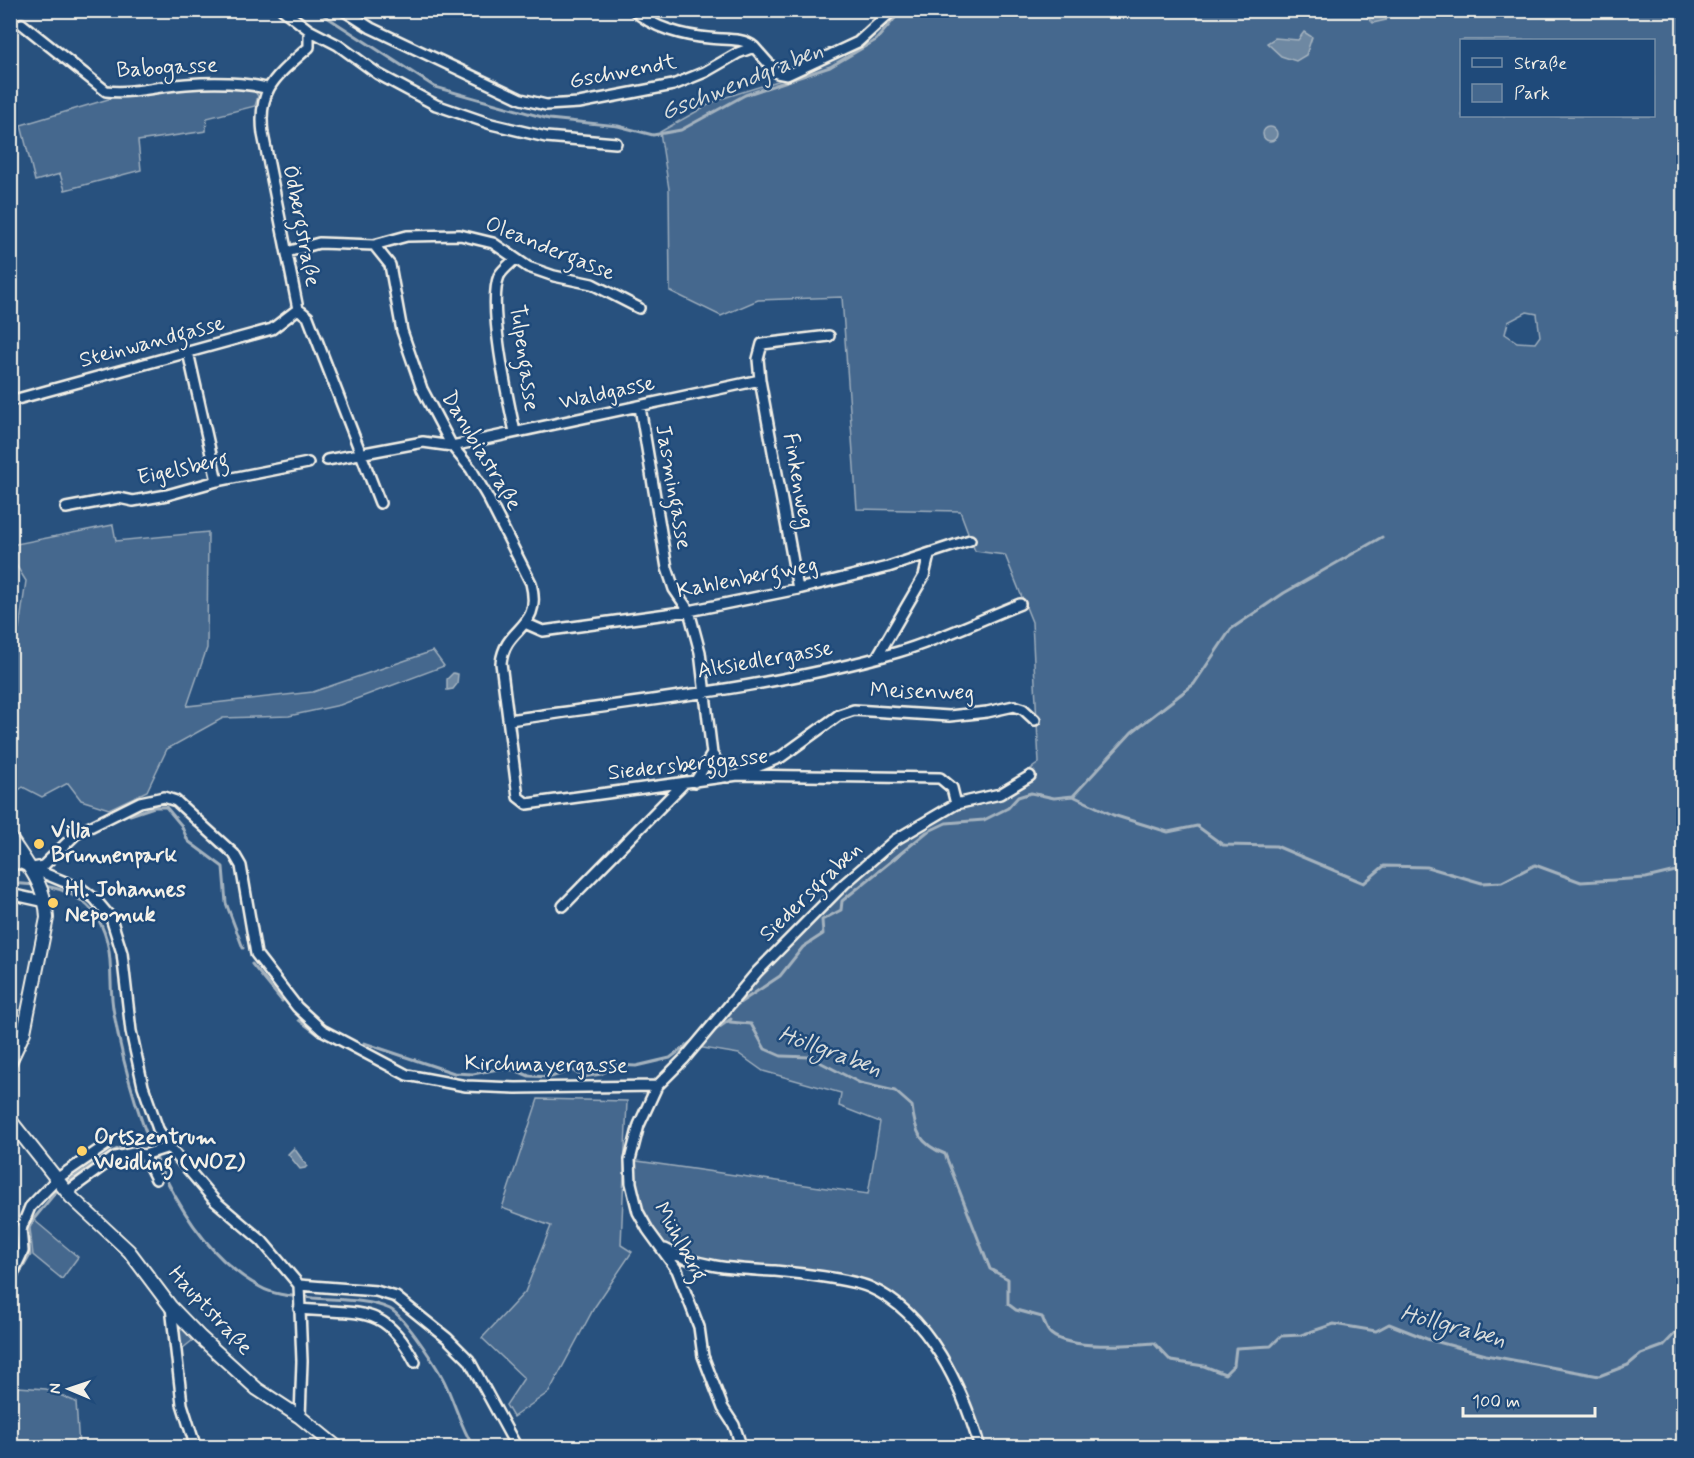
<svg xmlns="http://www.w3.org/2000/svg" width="1694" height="1458" viewBox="0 0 1694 1458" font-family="Mynerve,sans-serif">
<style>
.green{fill:#45688e;stroke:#9cacbb;stroke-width:1.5;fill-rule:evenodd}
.water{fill:#6e88a2;stroke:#a4b2be;stroke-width:1.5}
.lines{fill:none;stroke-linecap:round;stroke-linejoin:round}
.stream{stroke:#a4b2be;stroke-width:3}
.street-casing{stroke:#f4f1e8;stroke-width:14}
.secondary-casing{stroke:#f4f1e8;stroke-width:16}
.street{stroke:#1f4a7a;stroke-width:9}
.secondary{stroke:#1f4a7a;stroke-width:12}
.poi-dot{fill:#ffd166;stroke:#1f4a7a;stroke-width:2}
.labels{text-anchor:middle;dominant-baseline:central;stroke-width:5;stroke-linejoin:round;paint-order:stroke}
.street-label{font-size:22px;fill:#f4f1e8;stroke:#1f4a7a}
.poi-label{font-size:22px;font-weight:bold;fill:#f4f1e8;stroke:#1f4a7a;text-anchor:start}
.water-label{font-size:24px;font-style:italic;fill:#d9dcda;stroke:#1f4a7a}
</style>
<rect width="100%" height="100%" fill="#28517e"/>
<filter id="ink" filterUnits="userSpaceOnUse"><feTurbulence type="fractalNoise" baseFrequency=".0167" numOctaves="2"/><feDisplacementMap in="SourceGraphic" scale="12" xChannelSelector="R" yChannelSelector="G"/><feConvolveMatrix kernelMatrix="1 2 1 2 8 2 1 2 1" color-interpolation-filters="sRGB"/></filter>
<g filter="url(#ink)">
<path class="green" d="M1367 10 1365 15 1386 20 1389 10 1683 11V1447H980L950 1370 908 1316 866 1286 679 1257 648 1230 638 1212 630 1160 868 1194 880 1122 839 1106 841 1093 763 1071 739 1054 697 1047 779 950 895 842 955 808 998 792 1039 763 1032 622 1005 555 975 551 960 511 857 509 842 297 758 300 721 316 670 291 669 189 660 132 717 100 784 79 829 61 869 39 896 11ZM1462 40H1654V116H1462ZM1527 312 1537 314 1540 336 1535 343 1517 342 1505 334 1508 322Z
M192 87 254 90 258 96 255 106 207 118 206 131 138 141 141 170 65 190 60 174 35 181 21 125 112 98Z
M113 525 116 541 208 532 207 648 187 706 313 692 433 651 444 666 340 705 289 716 223 718 167 749 147 791 109 809 81 800 68 783 42 797 23 787 11 795V633L19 629 26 581 11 557V545Z
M538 1099 627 1101 621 1245 632 1252 594 1308 549 1392 513 1417 506 1405 524 1378 482 1338 525 1292 551 1226 502 1208Z
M34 1220 78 1257 62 1279 33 1255 30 1228Z
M178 1324 193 1340 183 1348 176 1341 175 1326Z
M18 1387 46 1389 76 1402 79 1447H11V1411Z"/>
<path class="water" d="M1367 11V10L1389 11 1386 20 1373 23 1365 15Z
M1304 32 1312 37 1306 55 1296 61 1281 56 1267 43 1275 38 1298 40Z
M1263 134a7 7 0 1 1 14 0a7 7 0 1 1-14 0Z
M453 673 458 674 457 684 453 689 447 690V679Z
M294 1148 307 1166 305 1168 300 1169 288 1154Z"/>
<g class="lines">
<path class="stream" d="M316 10 435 87 549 119 618 126 653 135 681 130 745 95 830 67 876 40 902 10
M1073 796 1132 732 1194 684 1231 629 1284 593 1382 537
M130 815 154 807H166L181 825 188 841 223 867 226 903 243 948
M10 883 35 885
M44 886C63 888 87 900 97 917 117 951 107 979 114 1014 124 1069 141 1128 166 1179 187 1221 217 1264 260 1287 275 1296 296 1296 313 1298 337 1300 368 1299 390 1309 405 1317 439 1369 446 1385 456 1407 461 1427 474 1448
M252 964 282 1001
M738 1004 780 976 803 947 823 934 822 920 841 910 842 901 927 832 946 823 984 820 1008 808 1018 797 1031 793 1054 798 1073 796 1113 815 1168 832 1197 826 1223 845 1276 846 1364 883 1384 866 1427 867 1482 883 1502 882 1535 865 1581 882 1646 878 1684 869
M299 1020 319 1035
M730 1022 751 1024 765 1049 781 1056 810 1057 860 1083 895 1091 912 1106C915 1131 919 1144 945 1154L990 1269 1008 1279V1304L1016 1310 1042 1317C1045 1323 1046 1330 1051 1334 1070 1350 1130 1345 1154 1343L1171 1361 1204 1366 1225 1374 1234 1365 1236 1348 1271 1346 1281 1336 1301 1335 1334 1324 1376 1331 1389 1324 1427 1339 1486 1355 1599 1376 1628 1365 1641 1354 1663 1346 1684 1324
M711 1033 731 1019
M364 1043 454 1073 473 1074 498 1069 515 1070 529 1076 551 1077 572 1070 583 1077 601 1074 616 1065 636 1066 670 1058 699 1036
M64 1184 113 1151 146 1136
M10 1290 30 1255 28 1226 59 1188"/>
<g class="street-casing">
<path id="street" d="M283 10 309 30 338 45 378 74 436 105 491 124 546 137 616 143
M343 10 371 28 521 99 546 105 579 103 673 85 705 72 738 53 754 47 777 73 787 75 858 42 893 10
M634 10C652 28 685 36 709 38 723 40 743 37 754 47
M22 24 106 91C133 94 159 86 186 84 212 82 241 82 266 88
M309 30V47C277 76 257 87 263 134L298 309 308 317 380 503
M374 245 407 236 460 235 493 243 528 267 554 276 592 284 639 308
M287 252 319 243 374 245 390 265 402 331 422 389 452 446 471 469 488 498 531 583C543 630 505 625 501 663L518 797 527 804 738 775 940 778 952 788 956 804
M515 259C510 264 502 270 499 276 487 305 508 400 515 432
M188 352 217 481
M760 380 798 589
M10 401 272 329 298 309
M640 407 667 568 674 589 689 611 700 652 712 754 728 777
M327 460 423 442 452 446 760 380 758 359 762 344 829 336
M66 508 119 498 133 501 167 495 217 481 308 463
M527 624 543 631 689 611 798 589 888 567 970 540
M877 657 924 576 929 555
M509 720C638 701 772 688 898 652 939 640 980 620 1020 604
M740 774 781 757 839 715 854 710 949 716 987 712 1014 706 1023 709 1035 720
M695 782 712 754
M10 866 19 863 82 889 95 899 111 918 122 953 131 1031 143 1086 158 1129 169 1147 215 1201 262 1241 299 1285 376 1291 396 1297 447 1338 469 1360 517 1448
M33 868 43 866 76 834 140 802 164 797 176 801 234 854 241 866 256 954 297 1007 322 1030 407 1075 466 1086 516 1088 657 1086
M10 894 46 902
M563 906 683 784
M144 1155 156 1179
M67 1192 115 1157 134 1153 144 1155 169 1147
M665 1249C698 1268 738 1269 775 1271 797 1273 850 1279 869 1287 929 1313 963 1389 980 1448
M10 1279 23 1251 21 1229 30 1207 58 1178 106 1145
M299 1285 302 1361 300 1417
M171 1307 182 1404 196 1448
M299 1309C358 1315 384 1302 415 1362
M742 1448 734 1425 723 1408 703 1356 699 1327 677 1270 648 1230 638 1212 631 1183 630 1160 639 1125 657 1086 684 1059 757 972 844 884 895 840 956 804 1000 794 1030 776"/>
</g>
<g class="secondary-casing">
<path id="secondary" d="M10 838C27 864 46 886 47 918L24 1032 10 1062
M10 1120 71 1197 129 1251 171 1307 200 1337 257 1389 300 1417 338 1448"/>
</g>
<use href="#street" class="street"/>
<use href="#secondary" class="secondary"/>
</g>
</g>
<g class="poi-dot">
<circle cx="39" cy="844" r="6"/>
<circle cx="53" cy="903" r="6"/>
<circle cx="82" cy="1151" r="6"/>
</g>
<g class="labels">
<g class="street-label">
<text transform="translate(167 68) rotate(-3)">Babogasse</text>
<text transform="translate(623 72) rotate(-11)">Gschwendt</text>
<text transform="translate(301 226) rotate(79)">Ödbergstraße</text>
<text transform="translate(550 249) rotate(22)">Oleandergasse</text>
<text transform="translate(152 342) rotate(-15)">Steinwandgasse</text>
<text transform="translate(524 358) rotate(82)">Tulpengasse</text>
<text transform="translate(607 393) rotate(-12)">Waldgasse</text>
<text transform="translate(481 451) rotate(59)">Danubiastraße</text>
<text transform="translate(183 469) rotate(-12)">Eigelsberg</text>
<text transform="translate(798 481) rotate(80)">Finkenweg</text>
<text transform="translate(673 487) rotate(80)">Jasmingasse</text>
<text transform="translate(747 578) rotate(-11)">Kahlenbergweg</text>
<text transform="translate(765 660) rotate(-10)">Altsiedlergasse</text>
<text transform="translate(922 692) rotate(1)">Meisenweg</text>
<text transform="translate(688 765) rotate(-6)">Siedersberggasse</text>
<text transform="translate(811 892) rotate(-44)">Siedersgraben</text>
<text transform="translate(546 1065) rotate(1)">Kirchmayergasse</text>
<text transform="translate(680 1242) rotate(61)">Mühlberg</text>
<text transform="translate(210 1311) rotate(47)">Hauptstraße</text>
</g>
<g class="poi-label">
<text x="51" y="831">Villa<tspan x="51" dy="25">Brunnenpark</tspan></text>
<text x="65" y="890">Hl. Johannes<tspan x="65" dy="25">Nepomuk</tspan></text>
<text x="94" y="1138">Ortszentrum<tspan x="94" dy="25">Weidling (WOZ)</tspan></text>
</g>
<g class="water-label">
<text transform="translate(742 82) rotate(-22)">Gschwendgraben</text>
<text transform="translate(830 1052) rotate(20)">Höllgraben</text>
<text transform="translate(1453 1327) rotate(15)">Höllgraben</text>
</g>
</g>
<rect width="1694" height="1458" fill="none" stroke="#1f4a7a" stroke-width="36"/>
<rect x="18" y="18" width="1658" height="1422" fill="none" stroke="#f4f1e8" stroke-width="2" filter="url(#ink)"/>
<rect x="1460" y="39" width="195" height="78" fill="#1f4a7a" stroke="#748da6" stroke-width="1.5"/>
<rect x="1472" y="58" width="30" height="9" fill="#1f4a7a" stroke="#748da6" stroke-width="1.5"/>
<text x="1514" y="69" font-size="18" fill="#f4f1e8">Straße</text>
<rect x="1472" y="84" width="30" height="18" fill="#45688e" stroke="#748da6" stroke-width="1.5"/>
<text x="1514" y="99" font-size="18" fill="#f4f1e8">Park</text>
<g transform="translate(69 1389) rotate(272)" stroke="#1f4a7a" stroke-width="4.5" paint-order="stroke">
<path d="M0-4.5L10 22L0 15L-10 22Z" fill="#f4f1e8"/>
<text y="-9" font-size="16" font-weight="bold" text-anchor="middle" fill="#f4f1e8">N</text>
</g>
<path d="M1463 1407v9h132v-9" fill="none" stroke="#f4f1e8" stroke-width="3"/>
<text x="1472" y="1407" font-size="18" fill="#f4f1e8" stroke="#1f4a7a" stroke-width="4.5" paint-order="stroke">100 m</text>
</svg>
